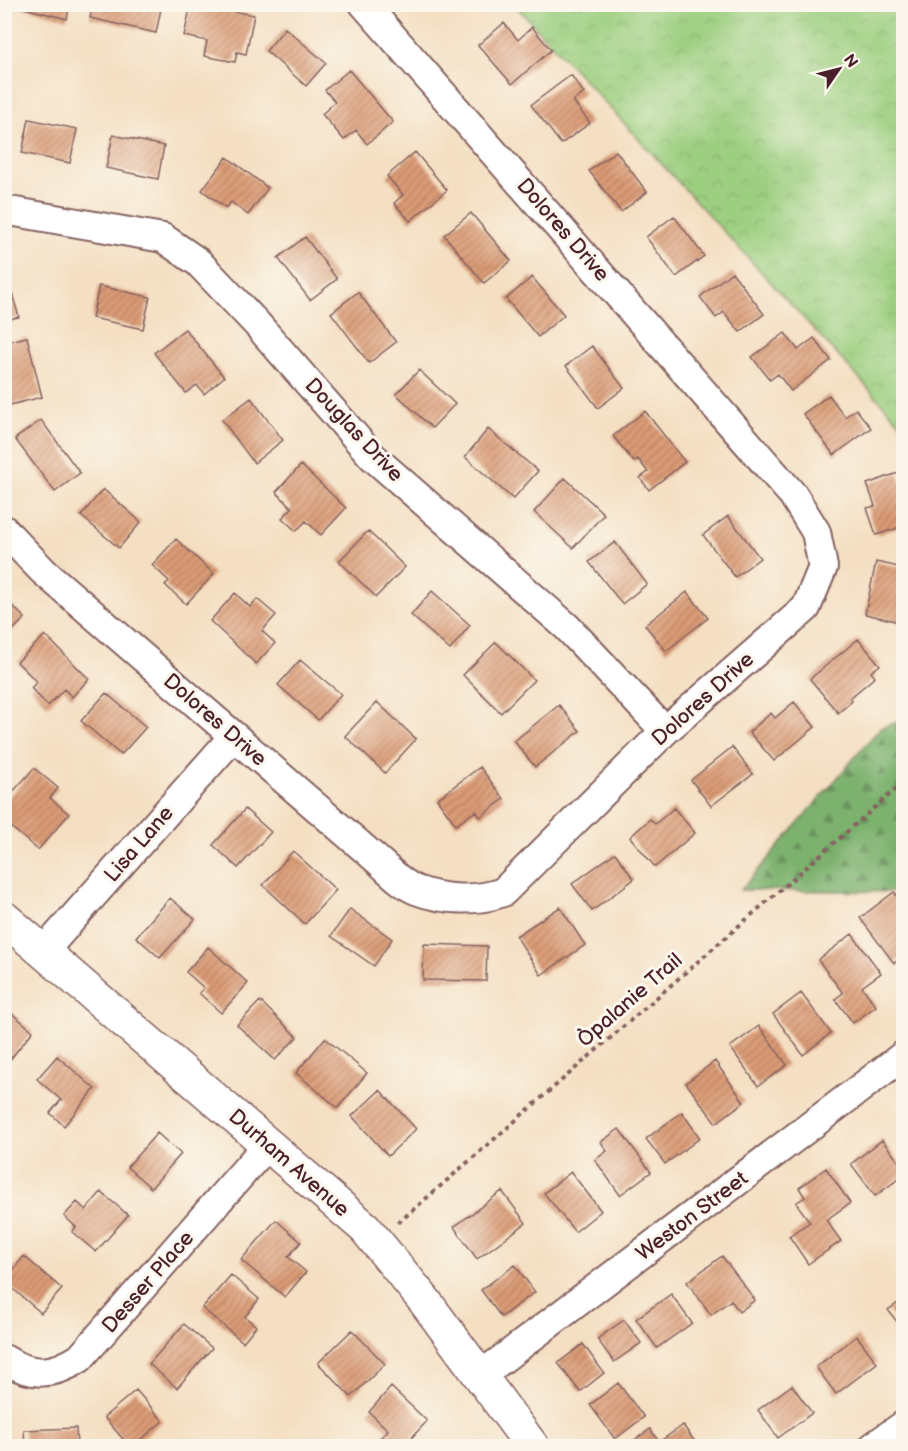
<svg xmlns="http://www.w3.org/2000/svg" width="908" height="1451" viewBox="0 0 908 1451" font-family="'Balsamiq Sans',sans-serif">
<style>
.forest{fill:url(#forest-firs);stroke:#64684c;stroke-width:1.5}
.park{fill:url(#park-crowns);stroke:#737756;stroke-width:1.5}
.building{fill:url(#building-hatch)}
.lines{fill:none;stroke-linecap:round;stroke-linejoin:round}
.minor-casing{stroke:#866260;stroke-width:32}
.tertiary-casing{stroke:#866260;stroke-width:36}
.path{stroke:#866260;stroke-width:4;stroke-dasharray:4.5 4.5;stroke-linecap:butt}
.minor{stroke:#fff;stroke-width:28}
.tertiary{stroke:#fff;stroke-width:33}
.labels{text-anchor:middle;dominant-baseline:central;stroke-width:6;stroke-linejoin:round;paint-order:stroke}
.street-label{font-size:21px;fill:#4a1f2b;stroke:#fbf7ec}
</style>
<defs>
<pattern id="forest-firs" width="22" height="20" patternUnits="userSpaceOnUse" patternTransform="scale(1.5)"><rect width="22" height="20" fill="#7db26e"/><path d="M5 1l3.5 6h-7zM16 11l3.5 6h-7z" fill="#68905b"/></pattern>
<pattern id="park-crowns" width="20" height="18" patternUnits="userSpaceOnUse" patternTransform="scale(1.5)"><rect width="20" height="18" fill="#9ccf80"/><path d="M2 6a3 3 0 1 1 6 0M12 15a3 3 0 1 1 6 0" fill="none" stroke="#88b16f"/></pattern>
<pattern id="building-hatch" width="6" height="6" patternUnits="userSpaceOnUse" patternTransform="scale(1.5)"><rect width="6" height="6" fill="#db9b76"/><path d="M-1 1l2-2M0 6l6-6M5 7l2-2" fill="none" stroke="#b47e61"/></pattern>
</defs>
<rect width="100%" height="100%" fill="#fbf7ec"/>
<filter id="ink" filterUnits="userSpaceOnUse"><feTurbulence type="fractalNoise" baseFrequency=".0167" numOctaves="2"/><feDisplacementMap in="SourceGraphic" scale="12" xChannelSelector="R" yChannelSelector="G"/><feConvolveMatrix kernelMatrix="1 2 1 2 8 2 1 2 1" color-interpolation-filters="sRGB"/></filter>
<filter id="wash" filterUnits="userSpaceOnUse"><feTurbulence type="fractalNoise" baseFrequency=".008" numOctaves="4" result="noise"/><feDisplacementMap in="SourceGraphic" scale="24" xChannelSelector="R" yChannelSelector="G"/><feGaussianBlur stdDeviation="1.35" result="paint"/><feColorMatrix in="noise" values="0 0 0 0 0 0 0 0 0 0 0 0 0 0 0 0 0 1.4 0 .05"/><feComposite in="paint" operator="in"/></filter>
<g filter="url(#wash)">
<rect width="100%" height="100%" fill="#f4dfc2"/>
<path class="forest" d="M903 720V892L741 890 880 728Z"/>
<path class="park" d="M515 5H903V426Z"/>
<g id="blocks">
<path class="building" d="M9 4H70L67 19Z
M93 4H162L156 33 90 18Z
M191 4 254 15 246 54 237 52 235 62 204 56 207 41 184 36Z
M440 4H457L447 13Z
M504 23 518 40 532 27 551 50 512 84 478 45Z
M285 28 326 63 306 86 266 51Z
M349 70 393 122 367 144 356 130 344 140 322 114 335 102 325 90Z
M571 75 584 93 573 101 590 123 561 144 531 105Z
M29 119 77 129 70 163 22 153Z
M113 135 164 146 158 179 106 168Z
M616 151 647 192 621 212 589 171Z
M415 152 447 190 410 221 394 203 403 195 387 176Z
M227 157 268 188 248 215 231 202 226 208 202 190Z
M471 213 511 261 484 283 444 235Z
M674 216 704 256 676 277 646 237Z
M305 237 337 279 310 300 278 258Z
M4 266 19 317 4 320Z
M732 272 764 314 740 332 724 312 716 318 700 297Z
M532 277 564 315 538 337 506 299Z
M99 286 150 297 143 329 92 318Z
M358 292 396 342 369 363 331 313Z
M185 329 224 377 204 394 197 385 186 393 154 353Z
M785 333 798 350 814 338 831 360 791 391 778 374 770 380 752 357Z
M27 337 42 397 6 406 4 342Z
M592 346 624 388 598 408 566 366Z
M419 370 455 404 432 428 396 394Z
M829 395 845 417 856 409 871 428 834 455 803 414Z
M251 398 283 440 254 463 222 420Z
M645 411 685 462 649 490 640 478 648 472 638 459 634 462 613 436Z
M41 420 80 473 55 492 15 439Z
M488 429 538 471 513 499 465 457Z
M301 465 346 508 321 535 306 521 296 531 282 518 292 508 276 492Z
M898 473 904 489V526L876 535 867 508 875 506 867 484Z
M565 478 604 514 573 548 534 512Z
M103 489 141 522 119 548 81 516Z
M728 516 760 558 735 577 703 535Z
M368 531 405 567 376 597 339 561Z
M176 539 214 574 186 604 165 585 169 581 152 565Z
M615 542 647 584 622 604 589 562Z
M876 562 904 568V623L865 614Z
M432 591 470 625 450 650 411 615Z
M687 592 708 618 666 651 645 625Z
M235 593 250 607 257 599 276 615 262 631 275 643 256 664 210 621Z
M4 598 25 618 4 639Z
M45 635 89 679 72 697 64 689 48 706 31 688 37 682 17 662Z
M858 639 880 665 871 672 875 677 850 698 852 701 838 713 810 679Z
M496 642 534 680 501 713 463 675Z
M300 660 341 694 318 720 278 685Z
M106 693 146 727 121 755 81 721Z
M377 702 416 739 385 773 345 736Z
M794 702 815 727 774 761 749 732 771 713 775 718Z
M559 705 580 731 535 767 514 741Z
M732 747 753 774 711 806 691 780Z
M480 767 504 799 480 817 476 811 456 825 437 799Z
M34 768 58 788 50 798 69 814 38 850 4 821V811L8 806 4 802Z
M674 808 695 833 655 867 630 837 650 819 655 824Z
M245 809 271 832 238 868 213 845Z
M293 851 336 890 305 924 263 885Z
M615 853 634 879 592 911 572 884Z
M894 892 904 904V956L894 963 860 918Z
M170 898 195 919 160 958 136 937Z
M560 907 585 945 541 975 516 936Z
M350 909 392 939 374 966 331 936Z
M852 934 881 973 862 987 876 1006 853 1023 835 999 843 993 818 960Z
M424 944 487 946 486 981 423 980Z
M208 947 248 983 221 1013 199 993 204 988 186 972Z
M801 993 831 1033 803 1055 773 1014Z
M260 1001 297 1037 275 1060 237 1025Z
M4 1007 33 1031 8 1062 4 1060Z
M759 1026 787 1065 758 1086 730 1047Z
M325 1038 367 1073 338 1108 296 1073Z
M57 1056 95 1089 64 1126 50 1113 61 1100 37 1079Z
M715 1061 744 1102 716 1123 686 1083Z
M380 1090 416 1129 388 1156 352 1116Z
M682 1112 700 1138 665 1164 646 1139Z
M619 1129 651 1172 620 1195 595 1160 607 1151 601 1142Z
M157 1133 181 1154 151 1188 127 1167Z
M882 1140 904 1168V1175L875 1196 851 1164Z
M826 1168 850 1203 826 1220 841 1241 808 1264 789 1236 810 1222 796 1203 805 1197 799 1188Z
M571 1172 601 1211 575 1232 544 1193Z
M502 1191 526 1223 477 1259 454 1227Z
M101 1192 128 1215 96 1252 72 1232 76 1227 64 1216 77 1202 86 1210Z
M276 1220 301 1242 288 1257 306 1272 285 1297 241 1260Z
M24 1256 62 1289 41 1313 4 1281Z
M722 1256 755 1300 739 1312 731 1300 711 1315 687 1282Z
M515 1265 535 1292 501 1317 481 1290Z
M231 1275 259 1299 245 1317 256 1326 243 1342 202 1308Z
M671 1294 692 1323 657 1348 636 1319Z
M904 1299V1331L888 1310Z
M624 1320 641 1343 614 1362 597 1339Z
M184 1324 212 1348 177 1388 149 1364Z
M352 1330 385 1364 351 1397 318 1363Z
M857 1336 877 1363 836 1394 816 1367Z
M583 1344 604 1373 580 1392 558 1363Z
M618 1383 644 1417 615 1439 590 1405Z
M792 1385 812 1413 778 1438 758 1410Z
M391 1387 427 1421 404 1446H373L388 1430 369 1412Z
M136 1390 163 1421 133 1446H129L104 1417Z
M683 1425 697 1445 694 1446H626L650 1429 659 1442Z
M76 1428 77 1446H25L24 1430Z"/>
</g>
</g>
<g filter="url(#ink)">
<use href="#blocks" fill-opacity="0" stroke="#866260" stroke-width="1.5"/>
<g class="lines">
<g class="minor-casing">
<path id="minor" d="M4 210 163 238 198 262 256 323 373 457 567 627 665 731
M4 530 43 571 375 858C387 868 401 884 416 890 443 900 476 902 503 892L665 731 806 608 823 567 816 532 793 495 364 4
M43 952 234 736
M4 1359C32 1377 54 1375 80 1358L268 1144
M480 1376 904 1055
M874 1446 904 1425"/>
</g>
<g class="tertiary-casing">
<path id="tertiary" d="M4 918 365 1228 424 1300 532 1446"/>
</g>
<path class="path" d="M398 1223 904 782"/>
<use href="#minor" class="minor"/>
<use href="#tertiary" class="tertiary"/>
</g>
</g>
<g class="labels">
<g class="street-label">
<text transform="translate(563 230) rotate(49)">Dolores Drive</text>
<text transform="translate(354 430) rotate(47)">Douglas Drive</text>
<text transform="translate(703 699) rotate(-42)">Dolores Drive</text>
<text transform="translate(215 720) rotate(41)">Dolores Drive</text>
<text transform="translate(139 844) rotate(-49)">Lisa Lane</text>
<text transform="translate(630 1000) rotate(-41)">Òpalanie Trail</text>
<text transform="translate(289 1163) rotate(41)">Durham Avenue</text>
<text transform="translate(692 1216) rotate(-37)">Weston Street</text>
<text transform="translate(148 1282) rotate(-49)">Desser Place</text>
</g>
</g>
<rect width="908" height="1451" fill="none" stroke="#fbf7ec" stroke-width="24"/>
<g transform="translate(839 69) rotate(55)" stroke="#fbf7ec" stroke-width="4.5" paint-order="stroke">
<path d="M0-4.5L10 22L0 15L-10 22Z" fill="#4a1f2b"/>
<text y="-9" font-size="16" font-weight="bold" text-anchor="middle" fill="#4a1f2b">N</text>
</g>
</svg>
